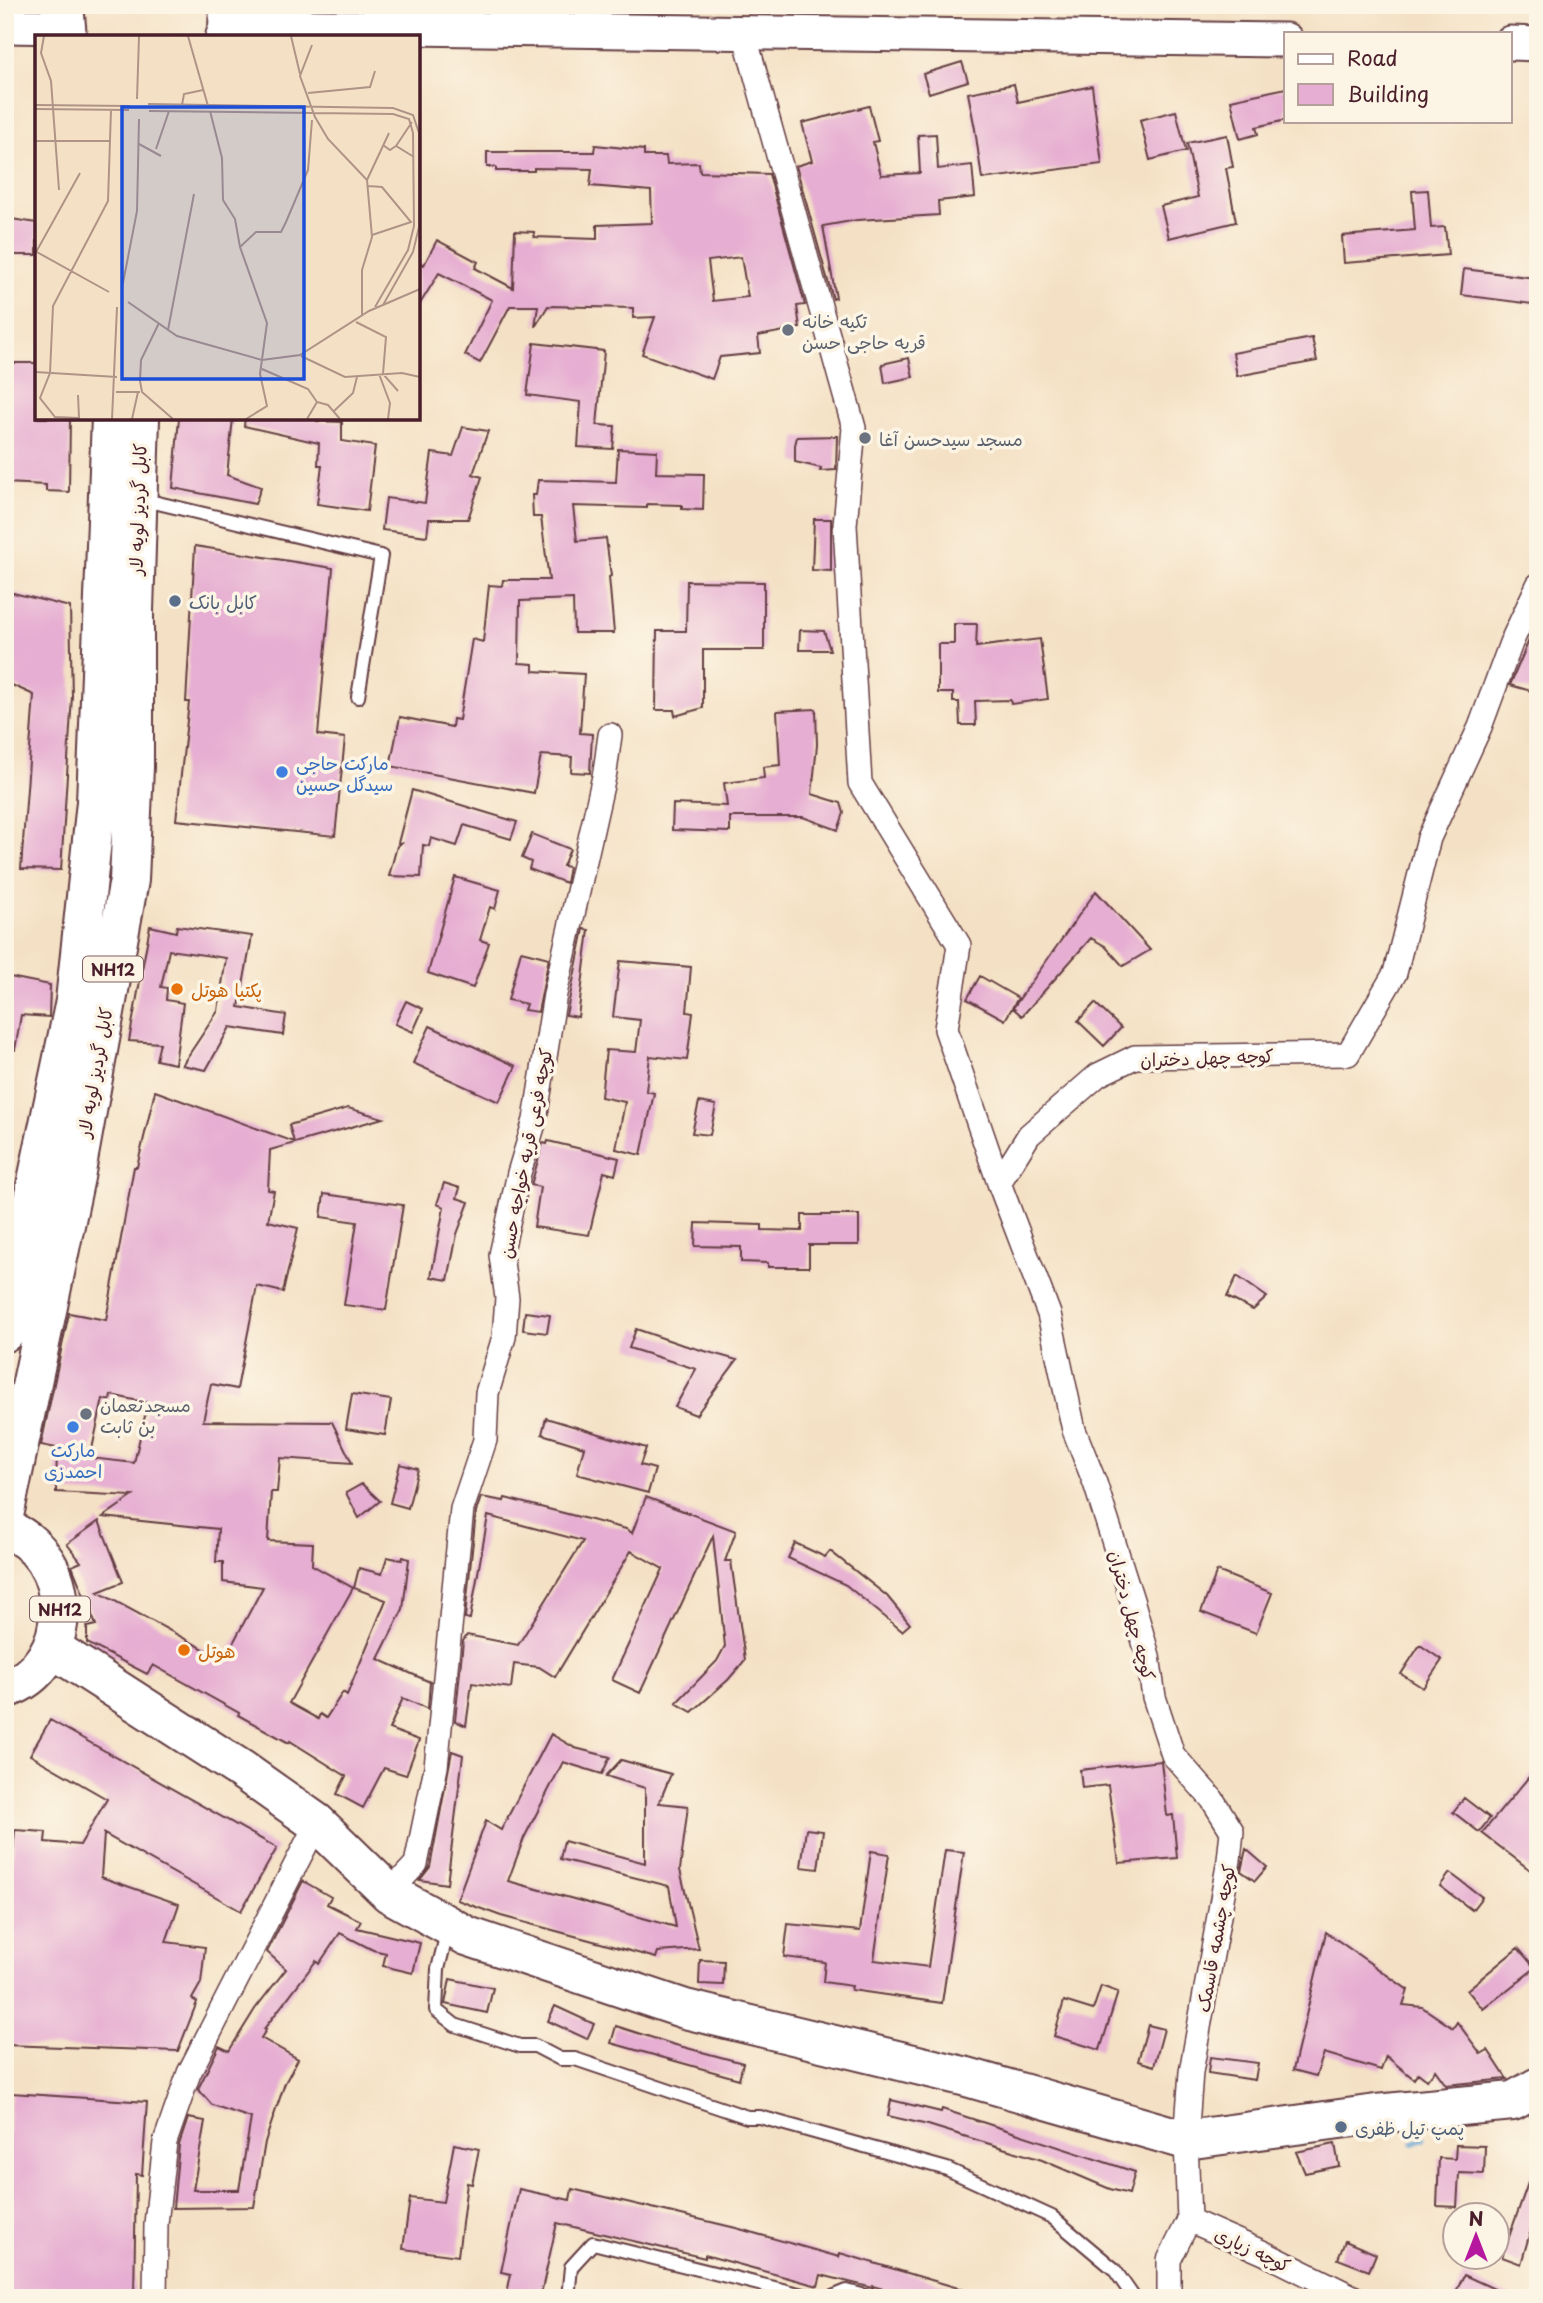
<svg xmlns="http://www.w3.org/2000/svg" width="1543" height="2303" viewBox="0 0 1543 2303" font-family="'Playpen Sans','Playpen Sans Arabic',sans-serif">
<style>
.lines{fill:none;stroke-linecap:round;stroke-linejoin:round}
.stream{stroke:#5aa1d0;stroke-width:6}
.building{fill:#e6aed2;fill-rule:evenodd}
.lane-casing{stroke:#643c42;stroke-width:16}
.street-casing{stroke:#643c42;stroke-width:26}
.secondary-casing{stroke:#643c42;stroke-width:37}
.highway-casing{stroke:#643c42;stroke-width:42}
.lane{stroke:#fff;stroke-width:12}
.street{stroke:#fff;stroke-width:23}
.secondary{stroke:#fff;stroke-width:33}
.highway{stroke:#fff;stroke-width:38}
.worship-dot{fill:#6b7280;stroke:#fcf5e5;stroke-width:2.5}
.service-dot{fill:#5c6f8a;stroke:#fcf5e5;stroke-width:2.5}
.shop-dot{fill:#3f7fe0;stroke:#fcf5e5;stroke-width:2.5}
.food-dot{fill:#e8710a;stroke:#fcf5e5;stroke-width:2.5}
.labels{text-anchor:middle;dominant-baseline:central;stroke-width:7;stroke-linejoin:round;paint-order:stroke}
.shield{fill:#fcf5e5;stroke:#7f5f63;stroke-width:2}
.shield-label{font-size:16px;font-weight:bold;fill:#4a1f2b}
.worship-label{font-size:18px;fill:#5b616d;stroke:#fcf5e5;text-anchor:start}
.street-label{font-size:18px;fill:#4a1f2b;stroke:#fcf5e5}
.service-label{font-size:18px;fill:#4e5e75;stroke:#fcf5e5;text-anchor:start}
.shop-label{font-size:18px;fill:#366cbe;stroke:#fcf5e5;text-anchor:start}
.food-label{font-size:18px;fill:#c56008;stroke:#fcf5e5;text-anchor:start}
.inset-road{fill:none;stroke:#b09387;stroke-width:2}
.view{fill:#1d4ed8;fill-opacity:0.15;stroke:#1d4ed8;stroke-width:3.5}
.inset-edge{fill:none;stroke:#4a1f2b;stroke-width:3.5}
</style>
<rect width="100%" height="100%" fill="#fcf5e5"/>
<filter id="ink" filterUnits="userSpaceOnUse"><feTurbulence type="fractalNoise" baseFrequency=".0143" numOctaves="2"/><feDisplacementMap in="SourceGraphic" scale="14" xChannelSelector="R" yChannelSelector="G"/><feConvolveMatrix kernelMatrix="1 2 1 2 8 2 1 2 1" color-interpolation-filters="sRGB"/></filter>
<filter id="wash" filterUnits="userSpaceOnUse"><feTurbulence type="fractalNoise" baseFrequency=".00686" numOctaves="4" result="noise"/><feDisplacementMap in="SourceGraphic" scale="28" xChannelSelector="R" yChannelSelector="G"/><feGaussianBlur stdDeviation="1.57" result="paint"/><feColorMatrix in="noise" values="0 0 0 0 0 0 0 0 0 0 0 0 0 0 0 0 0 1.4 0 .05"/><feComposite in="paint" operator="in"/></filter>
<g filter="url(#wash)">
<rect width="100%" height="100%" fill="#f4e1c5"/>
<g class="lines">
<path class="stream" d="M1414 2143 1423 2139"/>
</g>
<g id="blocks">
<path class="building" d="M962 62 968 81 929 93 923 74Z
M1014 84 1018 102 1092 86 1102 164 982 179 975 129 968 93Z
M1286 88V120L1256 127 1258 134 1240 139 1231 100Z
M869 106 878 141 873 142 881 175 920 173 918 135 936 134 938 169 972 165 975 197 938 201 939 215 857 220 823 226 836 298 833 299 796 166 812 161 802 123Z
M1176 111 1186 151 1150 160 1140 120Z
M1227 135 1233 167 1226 168 1236 222 1169 238 1161 206 1198 197 1187 143Z
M595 145 644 150V156H666L667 164 699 163 700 172 769 174 805 305 797 306 800 328 758 336 760 353 720 357 712 379 642 354 655 317 633 318V308L548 306 535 327 538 306H510L480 363 465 355 492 300 439 273 418 307V262L424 265 437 240 478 262 475 268 513 288 515 231 534 232V237L597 239V225L652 223 651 191 590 186 592 169 534 168V171H496V167H487V152H594ZM741 257 748 297 713 301 708 261Z
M1428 190 1431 228 1445 227 1448 255 1344 263 1342 236 1415 230 1412 191Z
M5 218 37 223V255H5Z
M1464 269 1535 278 1532 304 1461 295Z
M1312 338 1317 361 1237 376 1233 353Z
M534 343 604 351 597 425 615 426 613 449 578 447 581 402 527 395Z
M909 358 913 377 885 383 882 364Z
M5 363H37V418H70L69 492 46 491V485L5 483Z
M179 418H233L227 475 261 487 255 504 173 488Z
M245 418H318L317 421 342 422V441L375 446 367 511 317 504 322 465H318L319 443 244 426Z
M463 427 488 431 473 474 482 477 468 519H429L427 536 382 530 386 498 425 503 432 453 453 456Z
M837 436 836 470 820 471 821 468 795 462V445L797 437Z
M618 449 657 451 656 473 704 474 703 510 682 509V505L647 504V508L573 506 577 541 606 538 611 576 609 577 614 633H574L573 599 520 601 519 663 533 664V671L584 674 580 733 592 734 590 773 571 772 572 757 541 755 534 793 390 766 400 717 452 727 453 719 459 720 472 639 483 642 489 585 502 586 503 580H549L541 517H533L532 495H536L538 480 616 482Z
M814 519H831V571L812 570Z
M195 546 333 568 318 735 345 738 335 836 176 820 189 702H186Z
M687 581 764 582V650H703V708L675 716 674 710H656L657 631H686Z
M5 591 70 607 72 696 61 870 21 869 34 695 5 682Z
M1538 619V693L1510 685Z
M954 624H977L976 647 1040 639 1048 699 1011 704 1010 700 975 701 976 725H960L959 702H953V693H938V644H954Z
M800 630 824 631 830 650H799Z
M816 709 817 745 812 794 841 803 844 813 838 830 803 817H730V832L672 830 673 804 727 806 724 783 764 778 763 767 780 765 777 711Z
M412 790 517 822 511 839 464 825 457 846 431 838 429 846 423 845 421 877 389 876 397 846 401 843H398Z
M532 834 570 849 563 866 569 867 566 883 529 869 531 862 522 858Z
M455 877 500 890 495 909 490 907 480 940 489 943 473 988 428 973Z
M1096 891 1150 950 1123 966 1105 946 1091 938 1022 1016 1013 1008Z
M150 926 176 932 177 926 252 936 239 1007 286 1015 283 1035 230 1027 206 1070 182 1065 218 1011 226 958 169 950 161 987 167 988 166 1000 183 1003 175 1064 156 1060 160 1043 129 1041Z
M584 929 589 930 578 1017 566 1015Z
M521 951 549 958 538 1012 524 1010 526 1004 508 1000Z
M620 961 691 967 687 1012 693 1013 687 1060 650 1056 646 1091 654 1093 641 1155 616 1149 625 1102 601 1097 606 1050 636 1052 640 1020 613 1017Z
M5 976 50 985 49 1017 21 1015 15 1050H5Z
M980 976 1018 998 1005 1020 967 999Z
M406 1001 423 1009 413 1032 395 1024Z
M1095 1003 1121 1028 1104 1046 1078 1021Z
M430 1026 516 1066 499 1102 413 1063Z
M155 1091 294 1142 289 1125 348 1108 383 1118 270 1150 268 1190 274 1191 268 1221 298 1228 283 1292 257 1286 237 1389 211 1384 203 1421 332 1422 352 1463 280 1458 277 1492H271L268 1541 313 1543 312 1565 353 1588 289 1703 318 1719 320 1714 326 1718 343 1692 347 1695 386 1600 354 1588 359 1568 382 1574 387 1557 402 1560 403 1557 409 1559 403 1609 378 1659 430 1682 428 1709 403 1698 389 1729 419 1740 406 1775 384 1768 363 1808 337 1794 346 1776 290 1741 289 1743 238 1715 239 1713 153 1665 147 1674 87 1643V1627L96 1625 72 1566 81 1562 67 1544 99 1521 123 1582 98 1592 224 1660 263 1587 223 1582V1562H216L218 1529 103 1517 133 1496 56 1492 57 1448 41 1445 69 1313 106 1320 134 1167H137ZM111 1395 148 1403 134 1463 90 1458 103 1399 110 1401Z
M699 1102 716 1105 710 1135 692 1133Z
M548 1141 619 1158 615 1175 604 1172 589 1235 534 1227 540 1187 531 1185 543 1143 547 1144Z
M444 1183 460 1188 457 1198 469 1202 457 1234 448 1280 431 1277 444 1207 437 1204Z
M324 1194 403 1205 386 1310 344 1305 357 1222 321 1217Z
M802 1215H859V1245H809V1267H768V1263L741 1262V1247L695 1246 696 1223 762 1225V1230L802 1231Z
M1237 1276 1267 1297 1253 1310 1227 1297Z
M525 1312 550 1315 547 1333 523 1330Z
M636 1329 680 1344 737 1360 696 1415 675 1407 696 1369 629 1348Z
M352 1394 391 1400 385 1435 346 1429Z
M546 1418 646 1448 640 1465 655 1469 648 1493 577 1474 584 1447 542 1434Z
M400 1464 418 1469 408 1508 390 1503Z
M362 1484 380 1501 359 1518 346 1493Z
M481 1497 504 1501 505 1498 626 1529 632 1533 646 1497 736 1531 725 1561H731L745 1660 728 1680 692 1712 676 1703 717 1661 725 1646 713 1536 640 1693 612 1680 663 1569 631 1551 555 1677 539 1667 514 1664 511 1688 472 1683 466 1726 455 1721 463 1641 467 1635 518 1645 583 1541 488 1516 470 1619 465 1618 476 1512Z
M795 1543 825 1557 830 1551 887 1596 910 1624 902 1631 846 1585 788 1558Z
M1217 1571 1272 1593 1256 1633 1201 1612Z
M1420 1645 1442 1660 1423 1688 1401 1674Z
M50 1720 277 1848 241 1911 104 1834 101 1877 179 1904 166 1942 205 1947 201 1983 192 1999 197 2002 178 2051 5 2045 7 1916 15 1830 46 1832 45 1842 80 1845 107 1799 30 1755Z
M551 1734 575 1748 610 1757 602 1774 563 1762 524 1838 508 1881 676 1927 669 1886 560 1859 564 1841 645 1863V1788L606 1776 621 1760 671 1774 659 1803 688 1806 680 1870 699 1949 658 1952 656 1958 501 1916 457 1900 486 1821 501 1830Z
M452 1751 463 1755 447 1884 420 1880 430 1867Z
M1161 1761 1167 1816 1173 1815 1177 1858 1119 1863 1108 1785 1082 1788 1080 1770Z
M1538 1766V1876L1482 1833Z
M1464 1798 1490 1818 1479 1832 1453 1812Z
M806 1829 823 1831 818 1869 801 1867Z
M1246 1849 1267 1867 1255 1881 1241 1871Z
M945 1850 964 1852 942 2003 851 1990 852 1986 823 1982 825 1962 784 1957 788 1924 860 1931 871 1851 889 1854 874 1960 928 1967Z
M1450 1873 1482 1897 1472 1910 1440 1886Z
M303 1881 331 1897 327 1904 361 1921 357 1928 420 1943 413 1973 383 1966 386 1953 373 1950 340 1933 319 1964 316 1961 264 2029 266 2030 261 2038 298 2059 285 2083 265 2142 254 2207 173 2208 179 2145 188 2118 205 2121 193 2190H239L251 2118 212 2105 198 2089 219 2046 229 2051 255 2009 286 1969 267 1952Z
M1326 1932 1408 1990 1403 2005 1422 2007 1453 2028 1457 2022 1481 2054 1488 2050 1507 2079 1446 2085 1435 2070 1427 2080 1418 2073 1414 2079 1386 2056 1381 2070 1324 2053 1316 2076 1293 2070Z
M1518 1948 1535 1968 1483 2009 1467 1990Z
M700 1960 724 1961 723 1985 699 1984Z
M450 1979 493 1988 487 2013 445 2004Z
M1101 1986 1118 1992 1100 2050 1054 2036 1064 2001 1093 2010Z
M555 2006 594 2024 587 2039 548 2021Z
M1148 2025 1164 2029 1154 2066 1138 2061Z
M616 2026 672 2044 743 2063 739 2079 611 2043Z
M1210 2057 1258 2063 1255 2080 1208 2073Z
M11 2093 147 2102 142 2175 136 2174 134 2298H5V2189Z
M891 2100 941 2112 942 2109 1135 2172 1129 2194 1110 2189 1042 2160 928 2125 888 2116Z
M454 2144 479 2149 472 2184 467 2183 458 2256 403 2249 410 2198 443 2202Z
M1335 2144 1339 2166 1305 2173 1296 2152Z
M1456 2145 1485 2146 1484 2174 1459 2173 1457 2207 1437 2206 1439 2158 1455 2159Z
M1535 2163 1538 2164V2216L1535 2215 1521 2264 1502 2257Z
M519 2189 570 2200 572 2189 736 2228 839 2257 840 2253 975 2293 974 2298H915L873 2286V2288L821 2275 818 2286 705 2255V2258L557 2223 540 2298H506L511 2274 501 2272Z
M1345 2241 1376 2254 1369 2271 1338 2259Z
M1464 2275 1514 2298H1453Z"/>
</g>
</g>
<g filter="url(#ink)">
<use href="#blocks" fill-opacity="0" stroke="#643c42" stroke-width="2"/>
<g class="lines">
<g class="lane-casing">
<path id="lane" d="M141 499 381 556 358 697
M448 1929 438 1969 436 2010 455 2025 520 2046H535L560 2059H575L747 2117H760L947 2169 1052 2217 1114 2269 1134 2298
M568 2298 571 2267 593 2243 815 2298
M830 2298 847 2291 873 2298"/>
</g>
<g class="street-casing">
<path id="street" d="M744 33 854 428 845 525 860 783 959 945 946 1029 999 1183
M389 1893 416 1864 436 1767 462 1509 485 1440 487 1393 504 1337 507 1298 501 1255 519 1173 535 1120 555 994 605 772 610 735
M1189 2220 1264 2253 1355 2298
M155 2298 156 2224 165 2142 189 2073 317 1823
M1169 2298V2260L1189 2220 1186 2140 1191 2072 1229 1860 1232 1831 1212 1799 1173 1755 1154 1697 1148 1656 1133 1603 1095 1483 1074 1430 1049 1314 999 1183 1029 1135 1098 1075 1135 1057 1348 1054 1395 973 1429 838 1480 727 1511 643 1538 585"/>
</g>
<g class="secondary-casing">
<path id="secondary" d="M5 26 65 27
M228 29 259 26 1286 40
M1510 43 1538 44"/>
</g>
<g class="highway-casing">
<path id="highway" d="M64 5 67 37
M225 37 228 29 229 5
M5 1332 75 1001 96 802 111 418
M5 1511 75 1177 129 880 134 767V611L140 418
M5 1529C76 1553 78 1666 5 1689
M52 1648 242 1770 317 1823 389 1893 467 1936 685 2009 967 2077 1186 2140 1376 2114 1513 2101 1538 2087"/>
</g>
<use href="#lane" class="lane"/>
<use href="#street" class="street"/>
<use href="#secondary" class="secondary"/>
<use href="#highway" class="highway"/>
</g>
</g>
<g class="worship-dot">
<circle cx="788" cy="330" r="7"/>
<circle cx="865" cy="438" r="7"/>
<circle cx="86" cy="1414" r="7"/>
</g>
<g class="service-dot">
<circle cx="175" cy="601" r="7"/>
<circle cx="1341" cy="2127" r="7"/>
</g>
<g class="shop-dot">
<circle cx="282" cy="772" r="7"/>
<circle cx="73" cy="1427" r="7"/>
</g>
<g class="food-dot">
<circle cx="177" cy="989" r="7"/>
<circle cx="184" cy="1650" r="7"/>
</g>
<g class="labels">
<g class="shield">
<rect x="83" y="956.5" width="60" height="25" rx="5"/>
<rect x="30" y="1596.5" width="60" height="25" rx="5"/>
</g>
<g class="shield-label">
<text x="113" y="969">NH12</text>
<text x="60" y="1609">NH12</text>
</g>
<g class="worship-label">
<text x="802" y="320">تکیه خانه<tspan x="802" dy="21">قریه حاجی حسن</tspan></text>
<text x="879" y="438">مسجد سیدحسن آغا</text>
<text x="100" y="1404">مسجدنعمان<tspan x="100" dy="21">بن ثابت</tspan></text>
</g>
<g class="street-label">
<text transform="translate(137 509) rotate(-88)">کابل گردیز لویه لار</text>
<text transform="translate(1207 1057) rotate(-2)">کوچه چهل دختران</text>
<text transform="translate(94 1072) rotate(-80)">کابل گردیز لویه لار</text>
<text transform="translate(525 1153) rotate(-79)">کوچه فرعی قریه خواجه حسن</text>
<text transform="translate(1133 1615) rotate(75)">کوچه چهل دختران</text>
<text transform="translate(1215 1938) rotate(-80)">کوچه چشمه قاسمک</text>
<text transform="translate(1253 2249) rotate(25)">کوچه زیاری</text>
</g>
<g class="service-label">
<text x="189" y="601">کابل بانک</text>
<text x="1355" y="2127">پمپ تیل ظفری</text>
</g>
<g class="shop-label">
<text x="296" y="762">مارکت حاجی<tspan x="296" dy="21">سیدگل حسین</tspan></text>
<text x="73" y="1449" text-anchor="middle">مارکت<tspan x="73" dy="21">احمدزی</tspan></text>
</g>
<g class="food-label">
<text x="191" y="989">پکتیا هوتل</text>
<text x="198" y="1650">هوتل</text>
</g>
</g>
<g transform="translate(35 35)">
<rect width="385" height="385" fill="#f4e1c5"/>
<path class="inset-road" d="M9 1 6 18 16 46 24 155M153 1 173 71M256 1 265 39M277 10 265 41 280 82 293 104 332 145M273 58 335 52 340 36M102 64 104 1M113 69 358 73 378 80 384 98V192L378 217 348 270M0 70 95 71M147 70 149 59 168 55M0 74 94 75M114 76 358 79 374 84 378 98 379 191 373 215 340 272M175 76 187 123 188 165 200 184 205 212M0 106H74M104 109 126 121M348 110 355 115 361 111 379 122M361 111 377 87M121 114 134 76M333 151 347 152 376 187 337 200M0 216 74 257M0 219 45 138M87 253 102 176 104 84M93 267 142 301 227 325 265 320 334 276 385 254M327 281V235L337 202 332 145 354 98M321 287 351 302 348 339 363 356M124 288 106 325 105 346 107 357 138 384M133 295 159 159M266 321 310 342 367 338 385 342M227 334 273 354 282 367 272 384M0 337 82 342M344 339 355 368 353 384M81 357H105M43 360 44 383 20 382 5 363 15 338 18 271 73 166 76 75M282 367 293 370 305 384M299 376 318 358 322 342M77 384 82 272M97 384 103 357M211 384 232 371 225 339 232 288 205 212 221 197H246L251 187 273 135 277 85"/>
<path class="view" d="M87 72H269V344H87Z"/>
<rect width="385" height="385" class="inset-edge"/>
</g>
<rect width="1543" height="2303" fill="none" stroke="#fcf5e5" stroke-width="28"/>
<rect x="1284" y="32" width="228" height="91" fill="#fcf5e5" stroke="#b59f9b" stroke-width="2"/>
<rect x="1298" y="54" width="35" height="10" fill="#ffffff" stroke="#b59f9b" stroke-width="2"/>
<text x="1347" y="66" font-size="21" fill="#4a1f2b">Road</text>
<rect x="1298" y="84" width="35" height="21" fill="#e6aed2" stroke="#b59f9b" stroke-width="2"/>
<text x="1347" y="102" font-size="21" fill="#4a1f2b">Building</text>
<g transform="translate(1476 2236)"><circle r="33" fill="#fcf5e5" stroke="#b59f9b" stroke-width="2"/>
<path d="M0-5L12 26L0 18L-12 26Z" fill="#b5179e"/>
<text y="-10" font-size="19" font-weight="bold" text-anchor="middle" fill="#4a1f2b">N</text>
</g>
</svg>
